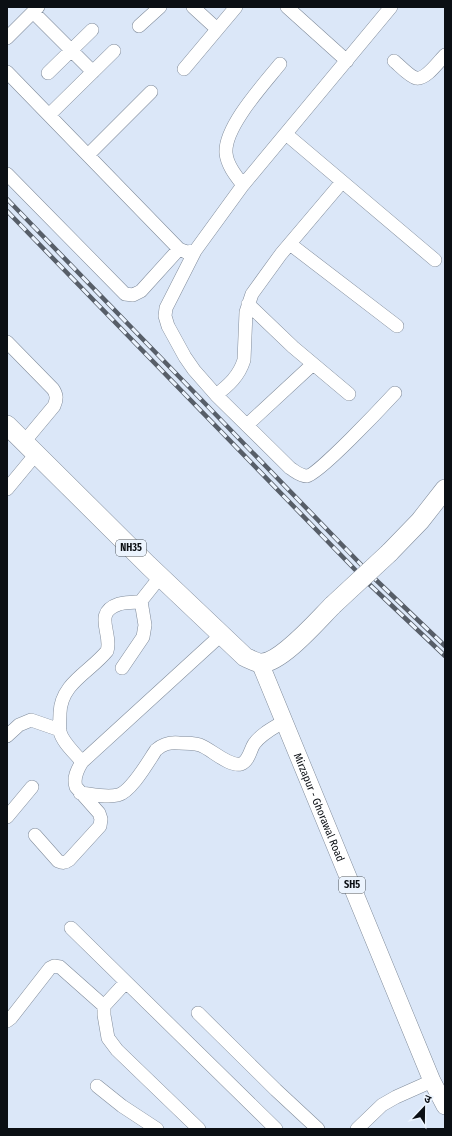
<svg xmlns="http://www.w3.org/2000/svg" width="452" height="1136" viewBox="0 0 452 1136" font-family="'Fira Sans Condensed','Noto Sans Devanagari',sans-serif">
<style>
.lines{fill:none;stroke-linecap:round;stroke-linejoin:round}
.minor-casing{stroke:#818c9b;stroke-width:14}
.major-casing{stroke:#818c9b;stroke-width:18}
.highway-casing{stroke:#818c9b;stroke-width:20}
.minor{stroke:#fff;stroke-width:13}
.major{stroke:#fff;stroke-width:17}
.highway{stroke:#fff;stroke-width:19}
.rail-casing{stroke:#575e68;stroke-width:4.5}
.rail{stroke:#ecf4fe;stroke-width:3;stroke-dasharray:9;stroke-linecap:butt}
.highway-bridge-casing{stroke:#818c9b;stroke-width:20;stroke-linecap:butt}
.highway-bridge{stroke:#fff;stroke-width:19}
.labels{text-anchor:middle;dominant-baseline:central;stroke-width:4;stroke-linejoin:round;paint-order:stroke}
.shield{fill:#ecf4fe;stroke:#4e545a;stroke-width:1}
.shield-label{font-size:10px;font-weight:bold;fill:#0b0f14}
.street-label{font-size:11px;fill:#0b0f14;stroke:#ecf4fe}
</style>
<rect width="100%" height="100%" fill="#dbe7f8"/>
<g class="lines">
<g class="minor-casing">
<path id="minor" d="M193 7 217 29
M287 7 347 61
M33 12 93 72
M139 26 160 7
M7 38 38 7
M394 61C399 65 410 77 416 78 426 80 439 61 445 55
M184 69 236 7
M7 72 179 249 186 252 195 251 243 185 391 7
M48 73 92 30
M49 115 114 51
M286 134 435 260
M88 155 151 92
M7 174 125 294 133 295 141 291 179 249
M243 185C236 176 227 165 226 153 224 127 264 84 280 64
M290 244 397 326
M195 251 166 308 165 316 168 326 185 357 194 370 216 395 290 468C295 471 300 476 307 476 318 475 383 406 395 393
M248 304 293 347 349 394
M7 342 53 389C57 395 57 399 54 406L24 442
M216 395C229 385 239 376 244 360L246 312 252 294 281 254 342 182
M247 425 313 364
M7 489 36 454
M122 668 143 637 145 625 141 601
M7 736 19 725 31 720 60 730
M82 762C75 753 63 743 60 732 59 726 60 719 60 713 61 683 90 672 107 651 113 634 92 613 119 604 126 602 134 603 141 601L160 577
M80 793C91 794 106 798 118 795 131 792 148 762 156 750 163 744 169 742 179 743 185 743 193 743 200 745 211 749 229 767 241 764 249 761 250 750 254 744 261 734 273 728 283 722
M7 817 32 787
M35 835 58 861C63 863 65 863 69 860L100 826 101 819 99 813 76 787C73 778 77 770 82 762L221 635
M71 928 276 1129
M126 982 104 1006V1015L108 1038 117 1050 199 1129
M198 1013 276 1090 318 1129
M7 1021 11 1018 50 968 54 966 60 967 104 1006
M97 1086 122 1106 157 1129
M357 1129 382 1105 396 1097 432 1081"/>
</g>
<g class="major-casing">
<g id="major">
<path id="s1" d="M260 663 432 1081 445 1106"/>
</g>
</g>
<g class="highway-casing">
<path id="highway" d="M7 425 148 565 245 657C250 659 256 663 262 663 282 662 318 620 333 605
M389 553 420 521 445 489"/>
</g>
<use href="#minor" class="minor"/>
<use href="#major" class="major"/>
<use href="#highway" class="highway"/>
<g class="rail-casing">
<path id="rail" d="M7 199 375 579 445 646
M7 211 368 583 445 656"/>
</g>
<use href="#rail" class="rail"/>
<g class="highway-bridge-casing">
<path id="highway-bridge" d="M333 605 389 553"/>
</g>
<use href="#highway-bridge" class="highway-bridge"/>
</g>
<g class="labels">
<g class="shield">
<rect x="116" y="540" width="30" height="16" rx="3"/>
<rect x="339" y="877" width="26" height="16" rx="3"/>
</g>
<g class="shield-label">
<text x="131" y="548">NH35</text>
<text x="352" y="885">SH5</text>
</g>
<g class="street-label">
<text stroke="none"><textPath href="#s1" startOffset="156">Mirzapur - Ghorawal Road</textPath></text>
</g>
</g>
<rect width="452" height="1136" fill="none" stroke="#0b0f14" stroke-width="16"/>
<g transform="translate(424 1108) rotate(22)" stroke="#ecf4fe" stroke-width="3" paint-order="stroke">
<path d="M0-3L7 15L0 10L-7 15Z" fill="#0b0f14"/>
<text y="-6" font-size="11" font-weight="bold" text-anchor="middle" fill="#0b0f14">उ</text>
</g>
</svg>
